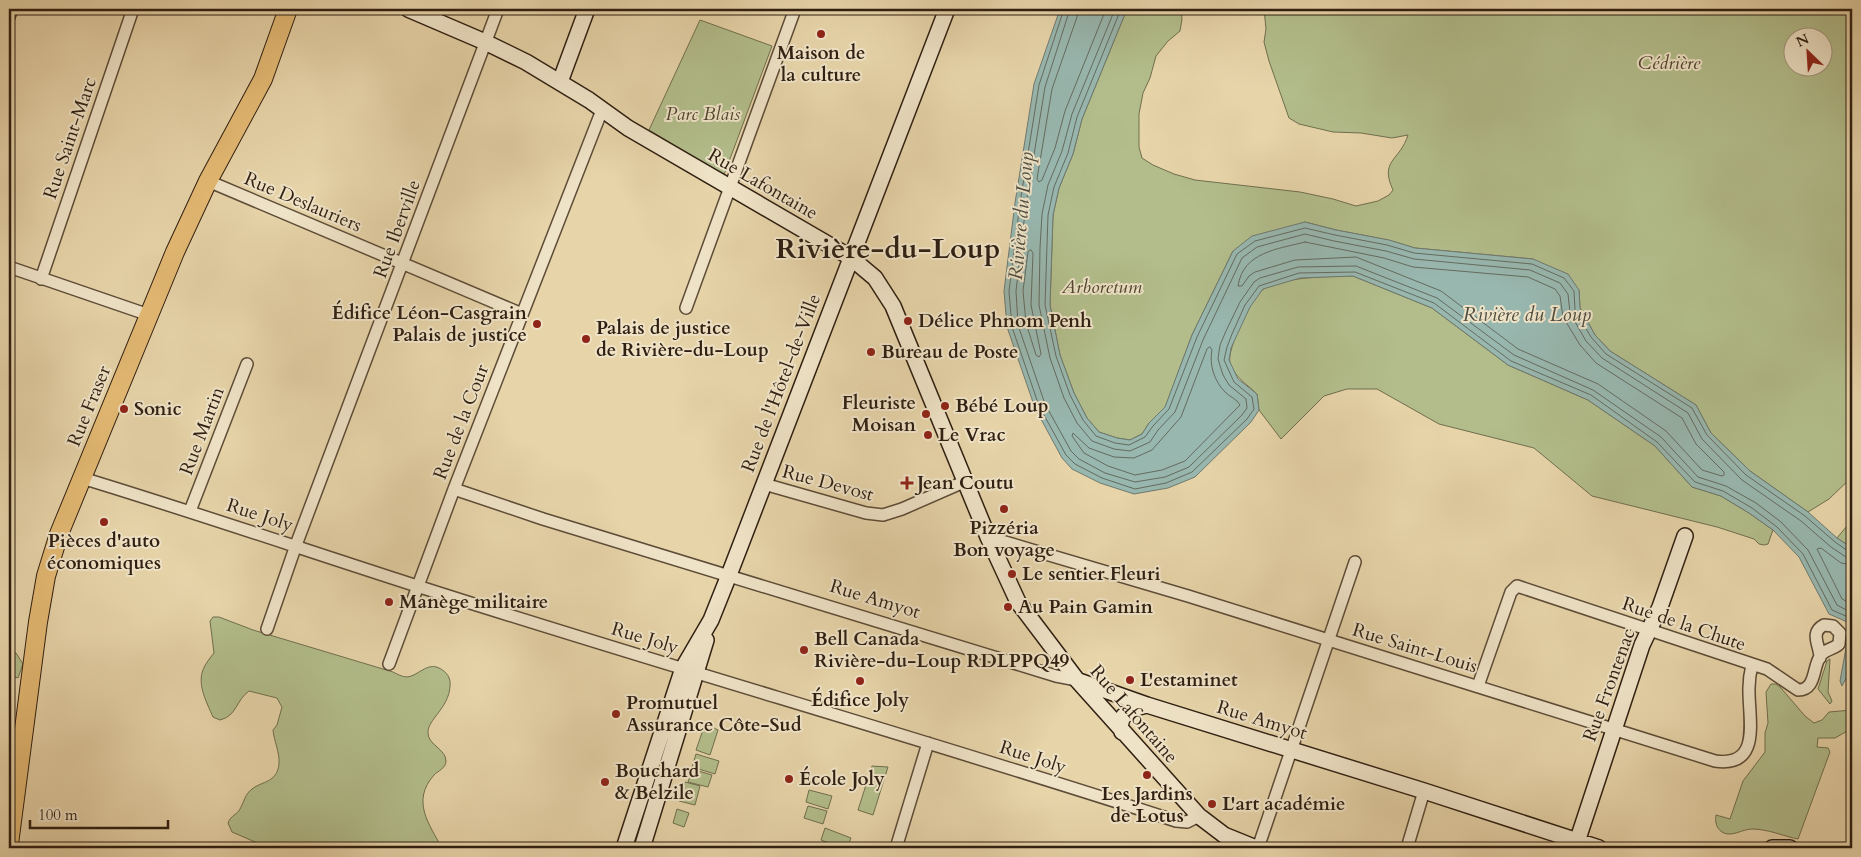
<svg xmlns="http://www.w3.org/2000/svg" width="1861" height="857" viewBox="0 0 1861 857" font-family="Cardo,serif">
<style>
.green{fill:#b2bd8b;stroke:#706e4e;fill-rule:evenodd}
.water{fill:#98b7af;stroke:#6e7a70}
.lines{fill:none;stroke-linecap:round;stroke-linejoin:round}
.shore{stroke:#646b60;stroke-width:1}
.street-casing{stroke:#5d4c38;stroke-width:14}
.secondary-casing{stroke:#2f1f12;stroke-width:18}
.primary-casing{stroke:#2f1f12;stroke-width:20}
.street{stroke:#efe3c7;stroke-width:11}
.secondary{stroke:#efe3c7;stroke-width:15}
.primary{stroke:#e4ba74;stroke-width:18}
.poi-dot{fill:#8f2418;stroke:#efe3c7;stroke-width:2}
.labels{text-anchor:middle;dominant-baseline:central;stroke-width:4;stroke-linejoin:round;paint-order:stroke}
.poi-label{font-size:19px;font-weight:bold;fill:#2f1f12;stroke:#efe3c7;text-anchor:start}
.park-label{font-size:19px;font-style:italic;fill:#504630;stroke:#efe3c7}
.street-label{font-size:19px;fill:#2f1f12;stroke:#efe3c7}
.water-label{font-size:20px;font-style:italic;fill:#4e4d41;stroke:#efe3c7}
.town-label{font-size:29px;font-weight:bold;fill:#2f1f12;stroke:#efe3c7}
</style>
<rect width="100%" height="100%" fill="#e7d4a9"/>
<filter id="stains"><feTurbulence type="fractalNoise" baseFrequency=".004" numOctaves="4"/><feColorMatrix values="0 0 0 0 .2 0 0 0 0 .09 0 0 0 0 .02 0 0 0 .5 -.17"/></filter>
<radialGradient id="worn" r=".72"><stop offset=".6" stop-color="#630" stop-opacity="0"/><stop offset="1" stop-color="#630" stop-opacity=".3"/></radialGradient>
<path class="green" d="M1127 9H1181L1182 19 1180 31 1168 41 1156 56 1150 78 1143 93 1139 114V147L1142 158 1153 165 1174 174 1195 180 1300 192 1333 199 1356 206 1378 201 1389 195 1393 190C1379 160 1400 161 1408 135L1392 138 1361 133 1333 132 1299 124 1289 118 1269 61 1264 42 1266 29 1264 9H1852V477L1829 499 1808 512 1750 471 1711 433 1696 405 1610 351 1595 335 1580 308 1579 290 1533 259 1415 248 1388 240 1336 230 1305 222 1233 251 1192 335 1165 408 1149 423 1142 434 1130 440 1117 438 1099 432 1087 418 1074 393 1060 355 1050 305 1053 215 1059 188 1073 154 1082 119ZM1794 38H1824V68H1794Z
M700 20 772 46 724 175 649 130Z
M1353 276 1432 308 1508 365 1588 400 1655 446 1692 487 1721 496 1749 513 1773 530 1768 544 1764 545 1759 544 1754 539 1717 527 1592 496 1534 448 1439 424 1377 389H1347L1324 396 1281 439 1259 410 1257 394C1247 384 1235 378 1230 363 1226 350 1253 294 1265 288 1293 276 1323 277 1353 276Z
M1852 520V548L1837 538Z
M213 617H219L253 630 393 672C397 674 402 677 407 677 418 676 427 662 439 668 447 672 451 678 450 686 449 708 427 720 428 733 428 745 446 749 446 761 446 768 438 771 434 775 411 801 429 824 442 848H338L325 843 319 845V848H269L232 832 228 823C231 815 237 815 240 809 244 802 245 794 252 789 262 781 277 783 279 764 280 753 274 741 273 730L277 725 282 707 277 698 249 691C236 700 237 716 220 720L213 717C207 703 197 685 203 670 205 664 210 658 214 653L210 621Z
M9 649 16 653 23 664 18 678 9 675Z
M1830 659 1828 692 1832 701 1830 704 1818 689 1827 661Z
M1771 684H1776L1781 688 1805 716 1814 723 1822 720 1829 712 1852 710 1851 729 1835 738H1818L1817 747 1828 748 1830 752 1798 839C1783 836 1768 829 1752 829 1742 829 1731 838 1722 832 1716 828 1715 821 1716 815L1730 819 1743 781 1765 752V733L1768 723 1766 692Z
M705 724 718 730 710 755 696 750Z
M696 754 719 761 715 774 692 767Z
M872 766 888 767 873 815 858 810Z
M692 769 712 775 708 787 688 782Z
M685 782 700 786 695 805 679 801Z
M809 790 832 796 828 809 806 802Z
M808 806 827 811 823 824 804 818Z
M677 809 689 813 684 827 673 823Z
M825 828 851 838 847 848H842L821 840Z"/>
<path class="water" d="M1060 9H1127L1082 119 1073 154 1059 188 1053 215 1050 305 1060 355 1074 393 1087 418 1099 432 1117 438 1130 440 1142 434 1149 423 1165 407 1192 335 1233 251 1252 236 1305 222 1336 230 1389 240 1415 248 1533 259 1568 274 1579 290 1580 308 1595 335 1610 351 1696 405 1711 433 1750 471 1808 512 1837 538 1852 548V667L1842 686 1840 681 1850 626 1845 621 1829 614 1799 557 1773 530 1749 513 1721 496 1692 487 1655 446 1588 400 1508 365 1432 308 1353 276 1300 278 1263 289 1250 307 1231 348 1229 360 1238 379 1257 394 1259 410 1251 422 1195 477 1168 488 1134 494 1100 483 1072 469 1062 458 1035 408 1007 327 1004 291 1015 203 1034 84Z"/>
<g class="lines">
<path class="shore" d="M1064 9 1039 85 1020 203 1009 291 1012 327 1039 406 1066 455 1075 464 1102 478 1135 489 1166 483 1192 472 1247 419 1254 409 1252 397 1234 382 1224 360 1227 347 1232 334 1245 305 1259 286 1299 273 1355 272 1434 303 1511 361 1591 395 1657 442 1695 482 1723 491 1752 508 1777 527 1803 554 1832 610 1848 617 1852 621
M1070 9 1045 87 1026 204 1016 291 1018 325 1045 404 1071 451 1079 459 1105 473 1135 482 1165 477 1189 467 1242 415 1247 408 1246 399 1229 385 1223 375 1218 359 1220 345 1226 331 1240 302 1254 282 1260 278 1298 267 1356 266 1437 298 1514 355 1593 390 1661 437 1698 477 1726 486 1756 503 1781 522 1808 550 1837 605 1852 613
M1078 9 1077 17 1052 89 1037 179 1039 182 1042 180 1055 148 1065 111 1106 9
M1115 9 1072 114 1062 151 1048 185 1042 214 1040 248 1039 305 1050 358 1064 398 1077 423 1092 441 1114 449 1130 451 1150 442 1158 430 1175 412 1203 340 1242 258 1257 247 1305 234 1334 241 1386 251 1414 259 1530 270 1560 283 1568 294 1570 313 1586 341 1602 358 1688 413 1702 439 1742 480 1801 521 1831 547 1846 557 1852 558
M1121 9 1077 117 1068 153 1054 187 1048 215 1045 305 1056 356 1070 395 1083 420 1096 436 1115 443 1129 445 1145 437 1153 426 1169 409 1197 337 1237 254 1255 241 1305 228 1335 235 1387 245 1414 253 1532 264 1564 278 1574 291 1575 310 1591 337 1606 354 1692 408 1707 435 1746 475 1805 516 1835 542 1848 551 1852 552
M1305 242 1384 258 1413 267 1528 277 1555 289 1560 296 1563 317 1580 345 1596 363 1682 418 1696 444 1724 472V475L1722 476 1702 470 1666 431 1598 384 1518 349 1441 291 1356 257 1295 260 1255 272 1249 276 1242 286H1238C1243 252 1278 249 1305 242Z
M1031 250 1033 253 1031 305 1041 354 1039 357 1036 355 1026 323 1023 291 1028 252Z
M1210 347 1212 350C1209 364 1214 381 1225 392 1230 397 1237 399 1240 405L1185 461 1162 470 1135 475 1108 466 1084 453 1072 436 1073 433 1089 448 1114 457 1134 458 1152 450 1181 417 1207 349Z
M1852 565 1841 563 1821 548 1817 549 1842 599 1852 604"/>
<g class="street-casing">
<path id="street" d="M9 17 12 9
M208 181 522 314
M9 267 149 315
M41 279 133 9
M686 308 795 9
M82 478C194 512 305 550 417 586 669 667 924 739 1176 821L1187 822 1199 816
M764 484 866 513 883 515 902 509 966 481
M454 489 543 519 1056 676 1077 680
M190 511 247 364
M988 537 1188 596 1715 761C1763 768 1748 717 1749 688 1749 680 1750 673 1752 665
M267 629 296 545 498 9
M389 664 454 489 602 110
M1478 686 1511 592 1517 586 1767 669 1798 690C1817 690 1812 666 1821 655 1826 649 1834 649 1839 644L1840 633 1833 626 1824 625C1809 633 1820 645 1820 658
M896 848 928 743
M1258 848 1355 562
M1407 848 1424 791"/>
</g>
<g class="secondary-casing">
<path id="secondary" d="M408 9 485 42 526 62 589 100 628 128 850 257 875 278 893 306 988 537 1018 602 1077 680 1199 816 1224 835 1256 848
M560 82 587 9
M1079 681 1147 705 1424 791 1599 848
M1122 732C1115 715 1133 708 1147 705
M624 848 683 668 711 620 729 575 947 9
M642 848 706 640
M1575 848 1642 645 1660 607 1685 536
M1772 848H1790"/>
</g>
<g class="primary-casing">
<path id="primary" d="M9 844 38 622 46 576 59 534 175 252 208 181 263 79 288 9"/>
</g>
<use href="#street" class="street"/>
<use href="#secondary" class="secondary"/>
<use href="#primary" class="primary"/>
</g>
<g class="poi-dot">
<circle cx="821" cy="34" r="5"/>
<circle cx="908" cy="321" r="5"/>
<circle cx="537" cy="324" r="5"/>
<circle cx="586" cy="339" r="5"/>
<circle cx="871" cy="352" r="5"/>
<circle cx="945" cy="406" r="5"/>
<circle cx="124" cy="409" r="5"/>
<circle cx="926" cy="414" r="5"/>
<circle cx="928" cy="435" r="5"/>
<path d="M904.5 475.5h5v5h5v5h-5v5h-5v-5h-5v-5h5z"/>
<circle cx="1004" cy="509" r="5"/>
<circle cx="104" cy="522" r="5"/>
<circle cx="1012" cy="574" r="5"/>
<circle cx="389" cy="602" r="5"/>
<circle cx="1008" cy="607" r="5"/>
<circle cx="804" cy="650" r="5"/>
<circle cx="1130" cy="680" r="5"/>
<circle cx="860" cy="681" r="5"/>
<circle cx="616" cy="714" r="5"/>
<circle cx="1147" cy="775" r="5"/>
<circle cx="789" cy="779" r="5"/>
<circle cx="605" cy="782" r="5"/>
<circle cx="1212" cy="804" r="5"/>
</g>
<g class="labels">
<g class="poi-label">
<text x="821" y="53" text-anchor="middle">Maison de<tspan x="821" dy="22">la culture</tspan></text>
<text x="527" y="313" text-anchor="end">Édifice Léon-Casgrain<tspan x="527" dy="22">Palais de justice</tspan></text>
<text x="918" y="321">Délice Phnom Penh</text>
<text x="596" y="328">Palais de justice<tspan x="596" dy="22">de Rivière-du-Loup</tspan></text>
<text x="881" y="352">Bureau de Poste</text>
<text x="916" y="403" text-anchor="end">Fleuriste<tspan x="916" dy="22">Moisan</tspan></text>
<text x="955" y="406">Bébé Loup</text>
<text x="134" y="409">Sonic</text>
<text x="938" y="435">Le Vrac</text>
<text x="917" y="483">Jean Coutu</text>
<text x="1004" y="528" text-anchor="middle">Pizzéria<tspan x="1004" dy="22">Bon voyage</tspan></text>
<text x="104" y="541" text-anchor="middle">Pièces d'auto<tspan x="104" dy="22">économiques</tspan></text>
<text x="1022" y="574">Le sentier Fleuri</text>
<text x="399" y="602">Manège militaire</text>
<text x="1018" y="607">Au Pain Gamin</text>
<text x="814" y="639">Bell Canada<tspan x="814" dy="22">Rivière-du-Loup RDLPPQ49</tspan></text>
<text x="1140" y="680">L'estaminet</text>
<text x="860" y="700" text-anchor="middle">Édifice Joly</text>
<text x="626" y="703">Promutuel<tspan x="626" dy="22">Assurance Côte-Sud</tspan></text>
<text x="615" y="771">Bouchard<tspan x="615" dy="22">&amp; Belzile</tspan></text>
<text x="799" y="779">École Joly</text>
<text x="1147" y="794" text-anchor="middle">Les Jardins<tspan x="1147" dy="22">de Lotus</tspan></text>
<text x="1222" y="804">L'art académie</text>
</g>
<g class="park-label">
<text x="1669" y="63">Cédrière</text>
<text x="703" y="114">Parc Blais</text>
<text x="1102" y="287">Arboretum</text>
</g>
<g class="street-label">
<text transform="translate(70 138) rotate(-71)">Rue Saint-Marc</text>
<text transform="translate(763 184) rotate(30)">Rue Lafontaine</text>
<text transform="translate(303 202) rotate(23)">Rue Deslauriers</text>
<text transform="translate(397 229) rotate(-70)">Rue Iberville</text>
<text transform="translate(781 383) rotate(-69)">Rue de l'Hôtel-de-Ville</text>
<text transform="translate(89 406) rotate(-68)">Rue Fraser</text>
<text transform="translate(461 422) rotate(-69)">Rue de la Cour</text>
<text transform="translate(202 431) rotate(-69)">Rue Martin</text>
<text transform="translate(828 483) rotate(15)">Rue Devost</text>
<text transform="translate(260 515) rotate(18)">Rue Joly</text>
<text transform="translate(875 599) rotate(17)">Rue Amyot</text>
<text transform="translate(1684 624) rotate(19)">Rue de la Chute</text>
<text transform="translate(645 638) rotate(17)">Rue Joly</text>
<text transform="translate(1415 648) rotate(17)">Rue Saint-Louis</text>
<text transform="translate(1609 685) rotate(-70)">Rue Frontenac</text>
<text transform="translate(1134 714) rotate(49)">Rue Lafontaine</text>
<text transform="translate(1262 720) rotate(17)">Rue Amyot</text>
<text transform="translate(1033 757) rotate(18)">Rue Joly</text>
</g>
<g class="water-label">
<text transform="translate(1021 216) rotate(-85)">Rivière du Loup</text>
<text x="1527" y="314">Rivière du Loup</text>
</g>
<g class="town-label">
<text x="888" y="249">Rivière-du-Loup</text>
</g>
</g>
<rect width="1861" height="857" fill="none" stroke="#e7d4a9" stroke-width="30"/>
<rect x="10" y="10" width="1841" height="837" fill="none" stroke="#2f1f12" stroke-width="2.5"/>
<rect x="15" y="15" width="1831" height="827" fill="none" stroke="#2f1f12"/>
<g transform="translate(1808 52) rotate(335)"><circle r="24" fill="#efe3c7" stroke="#a2957f"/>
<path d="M0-4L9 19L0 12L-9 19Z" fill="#8f2418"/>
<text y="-8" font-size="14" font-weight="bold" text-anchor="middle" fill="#2f1f12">N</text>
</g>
<path d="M30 820v8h138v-8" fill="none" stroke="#2f1f12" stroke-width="2.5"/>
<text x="38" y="820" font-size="15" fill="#2f1f12" stroke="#efe3c7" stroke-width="4" paint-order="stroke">100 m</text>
<rect width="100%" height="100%" filter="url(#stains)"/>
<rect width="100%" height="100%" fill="url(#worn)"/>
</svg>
